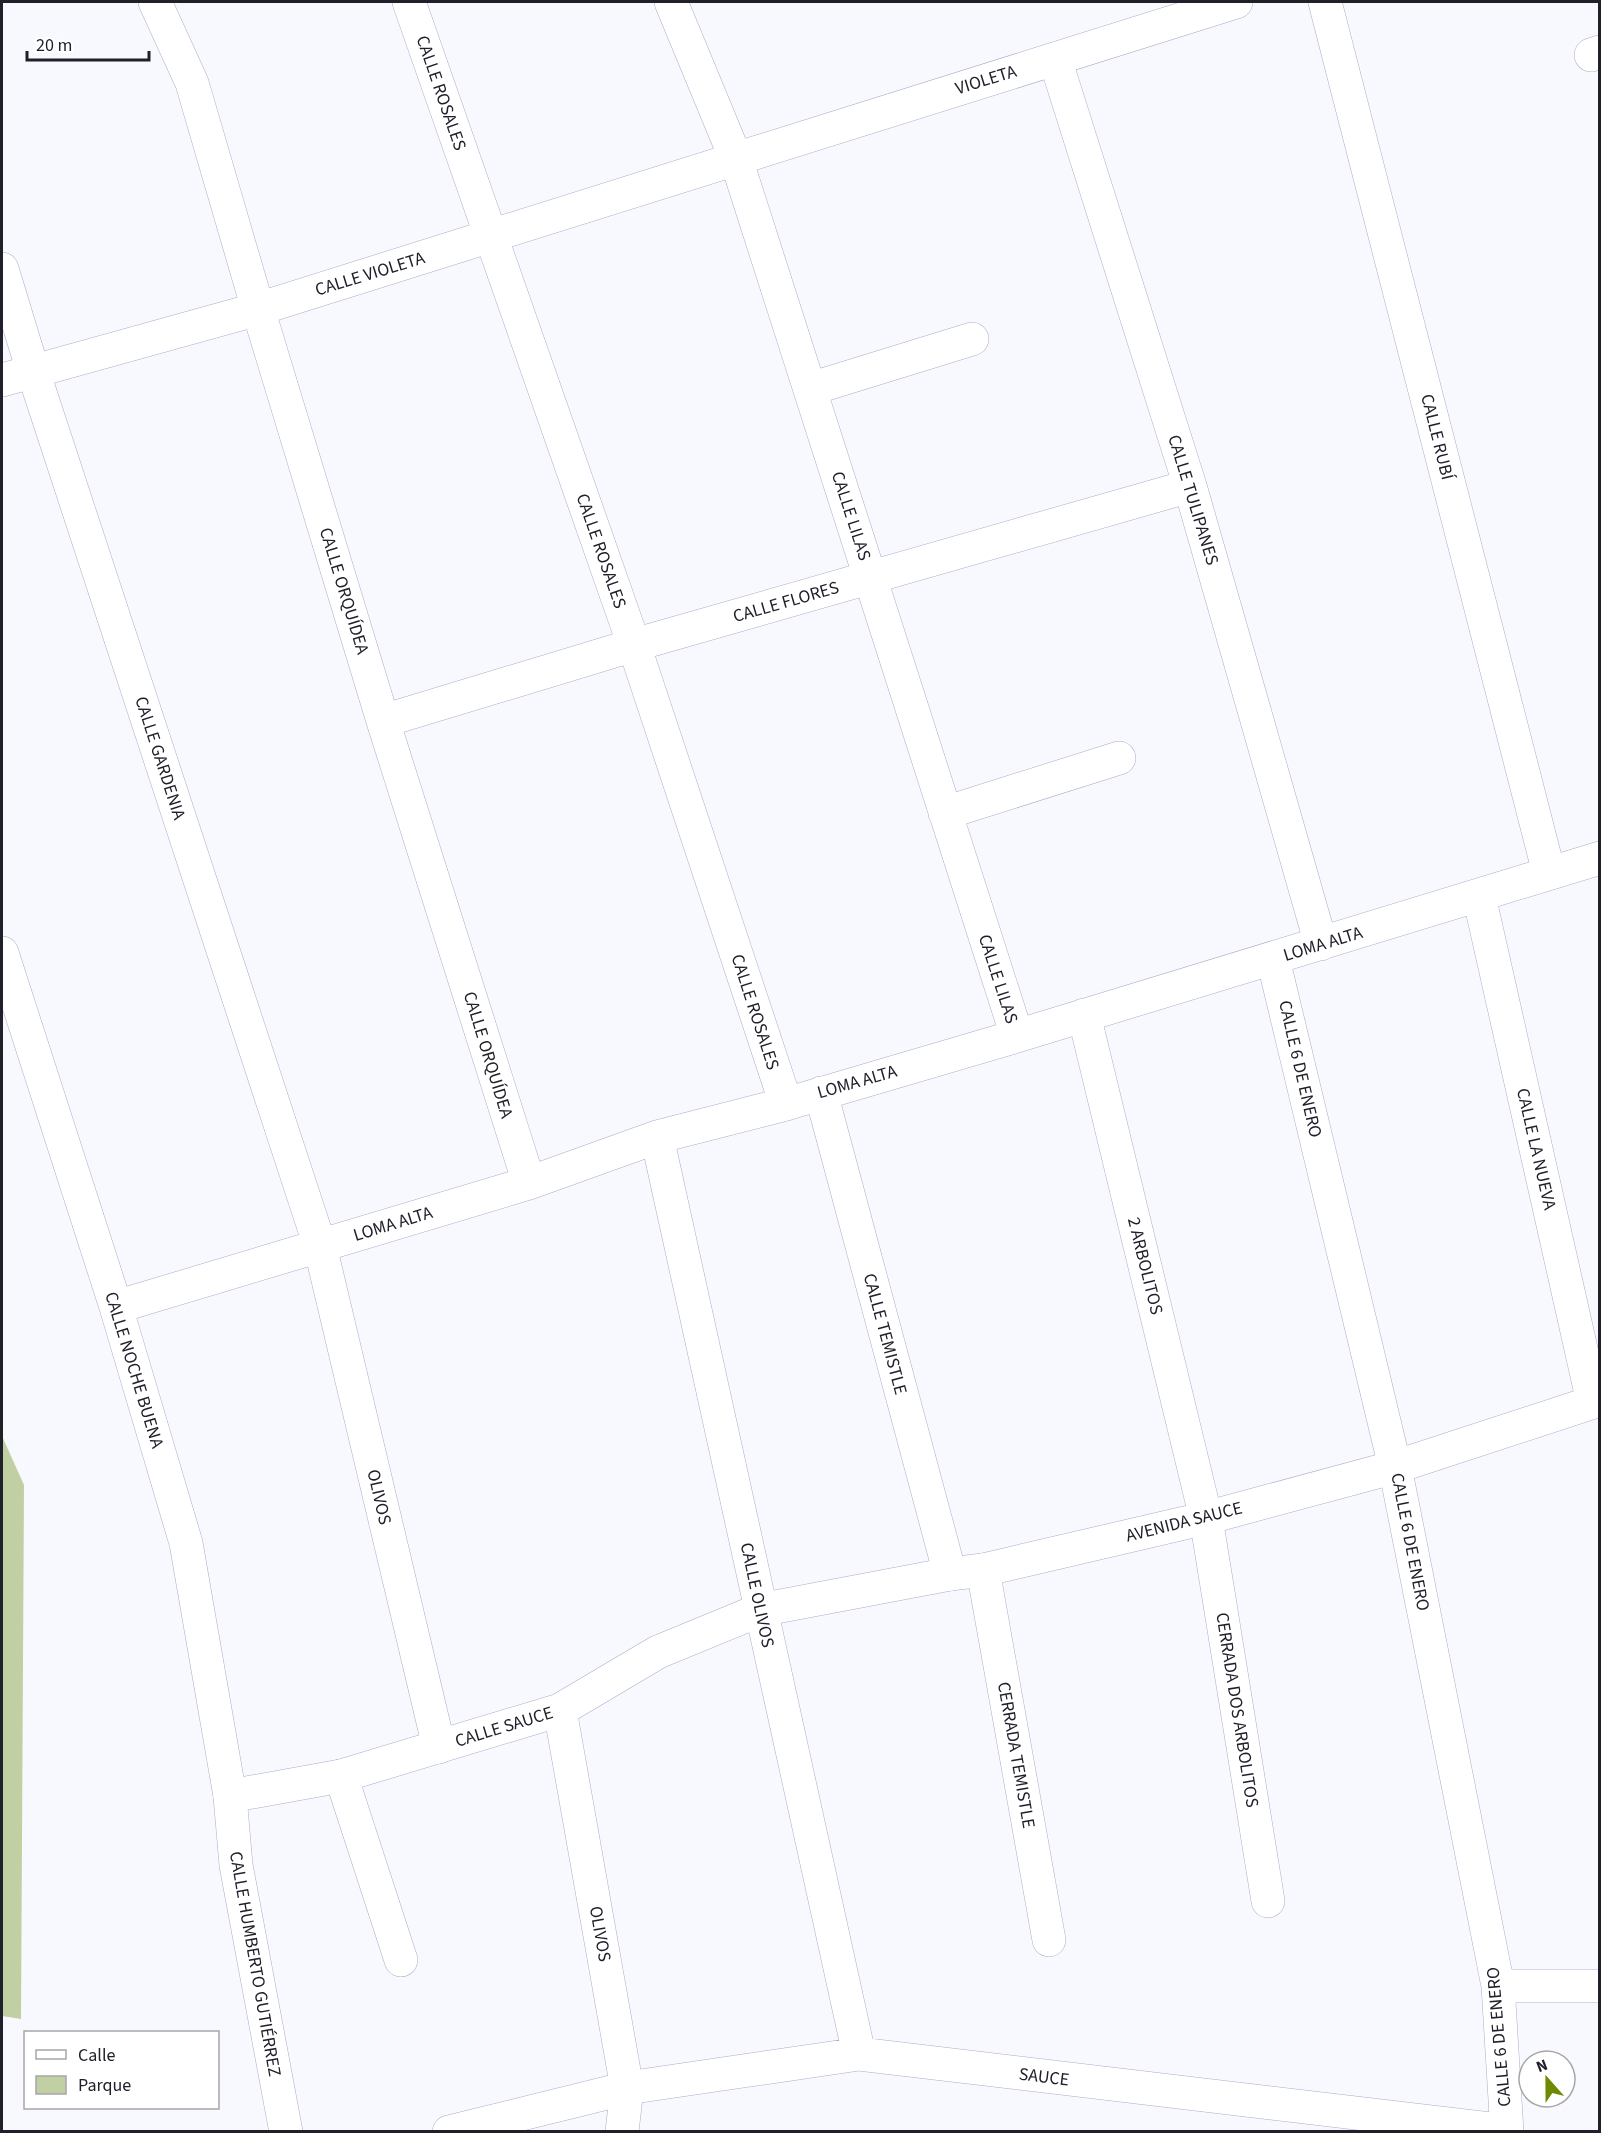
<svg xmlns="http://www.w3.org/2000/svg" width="1601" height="2133" viewBox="0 0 1601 2133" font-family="'Source Sans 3',sans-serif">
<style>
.green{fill:#c1d0a3}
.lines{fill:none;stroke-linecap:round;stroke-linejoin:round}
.minor-casing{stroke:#acacc9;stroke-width:34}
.tertiary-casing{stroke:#acacc9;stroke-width:34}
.minor{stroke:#fff;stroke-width:33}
.tertiary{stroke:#fff;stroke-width:33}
.labels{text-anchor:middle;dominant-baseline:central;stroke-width:5;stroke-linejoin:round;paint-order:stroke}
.street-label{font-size:18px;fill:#20202b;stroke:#fff}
</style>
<rect width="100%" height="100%" fill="#f8f9ff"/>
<path class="green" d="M2 1436 24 1485 21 2019 2 2016Z"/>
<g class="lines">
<g class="minor-casing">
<path id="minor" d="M155 2 192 83 258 309 383 721 529 1183
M409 2 634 645 786 1104
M671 2 736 159 1017 1036
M1325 2 1549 873
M1591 55 1600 52
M1055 59 1190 486 1321 944
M2 269 33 371 320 1246 439 1747
M810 389 972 339
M383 721 634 645 1190 486
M945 813 1119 758
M1479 896 1593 1402
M2 953 116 1307 186 1543 230 1796 236 1865 286 2132
M1273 959 1395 1467 1498 1986 1507 2132
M1084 1015 1206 1518 1268 1901
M821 1093 950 1574
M657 1137 859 2054
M116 1307 529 1183 657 1137 786 1104 1017 1036 1600 858
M983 1570 1049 1940
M341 1776 401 1960
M1498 1986H1600
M449 2132 627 2088 859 2054 1507 2131"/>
</g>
<g class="tertiary-casing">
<path id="tertiary" d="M2 380 258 309 1236 2
M560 1710 627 2088 622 2132
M230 1796 341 1776 560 1710 658 1652 760 1610 950 1574 983 1570 1206 1518 1395 1467 1600 1400"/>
</g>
<use href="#minor" class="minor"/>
<use href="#tertiary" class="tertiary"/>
</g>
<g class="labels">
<g class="street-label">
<text transform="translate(986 80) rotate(-17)">VIOLETA</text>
<text transform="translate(441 93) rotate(71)">CALLE ROSALES</text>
<text transform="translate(370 274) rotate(-17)">CALLE VIOLETA</text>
<text transform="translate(1437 437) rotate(76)">CALLE RUBÍ</text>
<text transform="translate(1193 500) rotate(73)">CALLE TULIPANES</text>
<text transform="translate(851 516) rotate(72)">CALLE LILAS</text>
<text transform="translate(601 551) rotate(71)">CALLE ROSALES</text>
<text transform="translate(344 591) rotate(73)">CALLE ORQUÍDEA</text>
<text transform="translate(786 602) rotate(-16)">CALLE FLORES</text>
<text transform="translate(160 758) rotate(72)">CALLE GARDENIA</text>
<text transform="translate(1323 944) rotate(-17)">LOMA ALTA</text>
<text transform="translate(998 979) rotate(72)">CALLE LILAS</text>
<text transform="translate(755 1012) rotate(72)">CALLE ROSALES</text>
<text transform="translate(488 1055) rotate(73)">CALLE ORQUÍDEA</text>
<text transform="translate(1300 1069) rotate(77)">CALLE 6 DE ENERO</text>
<text transform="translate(857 1082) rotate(-16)">LOMA ALTA</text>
<text transform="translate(1536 1149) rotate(77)">CALLE LA NUEVA</text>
<text transform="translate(393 1224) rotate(-17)">LOMA ALTA</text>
<text transform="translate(1145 1266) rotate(76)">2 ARBOLITOS</text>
<text transform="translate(885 1334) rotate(75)">CALLE TEMISTLE</text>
<text transform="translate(134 1370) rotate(73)">CALLE NOCHE BUENA</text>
<text transform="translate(379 1497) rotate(77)">OLIVOS</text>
<text transform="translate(1184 1522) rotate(-14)">AVENIDA SAUCE</text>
<text transform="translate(1410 1542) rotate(79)">CALLE 6 DE ENERO</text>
<text transform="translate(757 1595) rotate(78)">CALLE OLIVOS</text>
<text transform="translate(1237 1710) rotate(81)">CERRADA DOS ARBOLITOS</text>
<text transform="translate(504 1727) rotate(-17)">CALLE SAUCE</text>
<text transform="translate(1016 1755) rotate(80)">CERRADA TEMISTLE</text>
<text transform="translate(600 1934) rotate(80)">OLIVOS</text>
<text transform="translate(255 1964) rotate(80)">CALLE HUMBERTO GUTIÉRREZ</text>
<text transform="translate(1499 2037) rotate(-95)">CALLE 6 DE ENERO</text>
<text transform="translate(1044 2077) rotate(7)">SAUCE</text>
</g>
</g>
<rect width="1601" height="2133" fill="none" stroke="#20202b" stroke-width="6"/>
<rect x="24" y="2031" width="195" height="78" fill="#ffffff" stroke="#a6a6aa" stroke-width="1.5"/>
<rect x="36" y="2050" width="30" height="9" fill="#ffffff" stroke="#a6a6aa" stroke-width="1.5"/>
<text x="78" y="2061" font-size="18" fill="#20202b">Calle</text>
<rect x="36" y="2076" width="30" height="18" fill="#c1d0a3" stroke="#a6a6aa" stroke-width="1.5"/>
<text x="78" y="2091" font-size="18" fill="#20202b">Parque</text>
<g transform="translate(1547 2079) rotate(339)"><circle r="28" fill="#ffffff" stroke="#a6a6aa" stroke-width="1.5"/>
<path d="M0-4.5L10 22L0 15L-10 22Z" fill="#6e8a02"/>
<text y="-9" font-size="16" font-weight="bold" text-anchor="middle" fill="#20202b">N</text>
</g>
<path d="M27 51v9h122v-9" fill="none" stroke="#20202b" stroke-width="3"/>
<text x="36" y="51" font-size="18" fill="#20202b" stroke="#ffffff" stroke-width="4.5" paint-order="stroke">20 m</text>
</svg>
